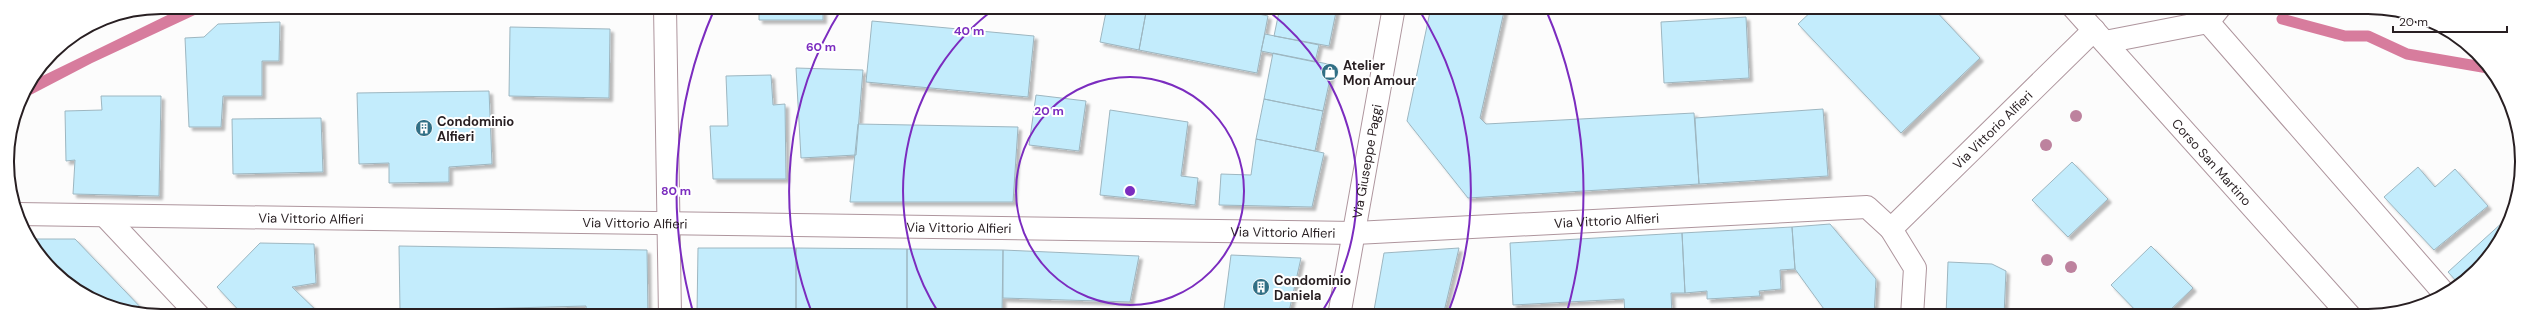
<svg xmlns="http://www.w3.org/2000/svg" width="2529" height="323" viewBox="0 0 2529 323" font-family="'DM Sans',sans-serif">
<style>
.water{fill:#d77c9d}
.lines{fill:none;stroke-linecap:round;stroke-linejoin:round}
.stream{stroke:#d77c9d;stroke-width:11}
.building{fill:#c3ecfc;stroke:#9db6c0;filter:url(#shadow)}
.street-casing{stroke:#ae959d;stroke-width:24}
.secondary-casing{stroke:#ae959d;stroke-width:24}
.street{stroke:#fff;stroke-width:22}
.secondary{stroke:#fff;stroke-width:22}
.tree{fill:#bd829e}
.ring{fill:none;stroke:#7b2cbf;stroke-width:2}
.labels{text-anchor:middle;dominant-baseline:central;stroke-width:4;stroke-linejoin:round;paint-order:stroke}
.poi-label{font-size:13px;font-weight:bold;fill:#281f22;stroke:#fff;text-anchor:start}
.street-label{font-size:13px;fill:#281f22;stroke:#fff}
.rim{fill:none;stroke:#281f22;stroke-width:2}
.centre{fill:#7b2cbf;stroke:#fff;stroke-width:2}
.ring-label{font-size:12px;text-anchor:middle;font-weight:bold;fill:#7b2cbf;stroke:#fff;stroke-width:4;stroke-linejoin:round;paint-order:stroke}
</style>
<defs>
<filter id="shadow"><feDropShadow dx="3.5" dy="3.5" stdDeviation="1" flood-color="#0004"/></filter>
</defs>
<rect width="100%" height="100%" fill="#fcfcfc"/>
<path class="water" d="M184 7H212L92 63 21 100 34 80Z"/>
<g class="lines">
<path class="stream" d="M2282 19 2345 36H2368L2407 54 2488 68"/>
</g>
<path class="building" d="M759 7H823V20H759Z
M1107 7H1147L1139 50 1100 42Z
M1147 7H1226L1268 16 1257 73 1139 50Z
M1280 7H1337L1329 46 1274 36Z
M1431 7H1505L1480 118 1486 124 1694 113 1699 184 1468 198 1407 121Z
M1816 7H1932L1980 58 1901 133 1798 24Z
M1746 17 1749 78 1664 83 1661 22Z
M872 21 1034 36 1028 97 866 82Z
M280 22 279 61H262V96H223L221 127H189L185 38 204 37 218 24Z
M510 27 610 29 609 98 509 96Z
M1265 34 1319 45 1315 62 1261 51Z
M1273 53 1333 65 1323 111 1264 99Z
M796 68 863 70 856 155 801 158Z
M771 75 773 105 785 104 786 179H713L710 126H728L726 76Z
M489 91 492 164 449 167V182L389 183V163L359 164 357 93Z
M1036 95 1086 101 1079 151 1029 145Z
M101 96H161L159 196 73 194 75 160 66 161 65 111 102 110Z
M1264 99 1323 111 1315 151 1256 139Z
M1823 109 1828 176 1699 184 1695 118Z
M1110 110 1188 122 1181 176 1198 178 1195 205 1100 195Z
M321 118 323 172 233 174 232 119Z
M858 124 1018 127 1013 202H850Z
M1256 139 1324 153 1312 207 1219 205 1221 174 1251 175Z
M2072 162 2108 199 2068 237 2032 200Z
M2418 167 2435 187 2455 169 2488 206 2434 250 2384 197Z
M2504 221 2508 224 2506 230 2477 271 2458 283 2448 272Z
M1830 224 1876 279 1874 316H1829L1795 269 1792 227Z
M1792 227 1795 269 1780 270 1781 289 1759 291 1760 296 1707 299V291L1685 293 1682 233Z
M1682 233 1685 293H1671L1672 316H1625L1624 299 1513 305 1510 243Z
M31 239H75L147 314 93 300 45 264Z
M260 243 314 244 316 283 292 287 322 316H244L217 287Z
M399 246 647 250 648 316H587L586 306 400 311Z
M2151 246 2193 288 2164 316H2141L2111 285Z
M698 248H796V314L697 313Z
M796 248 907 249V314H796Z
M1459 248 1443 316H1373L1384 253Z
M907 249 1003 250 1002 315 907 314Z
M1003 250 1139 256 1130 302 1003 298Z
M1231 255 1301 258 1288 316H1223Z
M1948 262 1992 264 2006 271 2004 316H1946Z"/>
<g class="lines">
<g class="street-casing">
<g id="street">
<path d="M665 7 670 316"/>
<path id="s1" d="M2073 7 2350 316"/>
<path d="M2208 22 2444 293"/>
<path d="M2105 42 2208 22 2220 7"/>
<path id="s2" d="M17 214 1355 233 1867 207 1891 229 1915 268 1912 316"/>
<path d="M105 216 199 316"/>
<path id="s3" d="M1891 229 2094 30"/>
</g>
</g>
<g class="secondary-casing">
<g id="secondary">
<path id="s4" d="M1339 316 1394 7"/>
</g>
</g>
<use href="#street" class="street"/>
<use href="#secondary" class="secondary"/>
</g>
<g class="tree">
<circle cx="2076" cy="116" r="6"/>
<circle cx="2046" cy="145" r="6"/>
<circle cx="2047" cy="260" r="6"/>
<circle cx="2071" cy="267" r="6"/>
</g>
<g class="ring">
<circle cx="1130" cy="191" r="114"/>
<path d="M940 315A227 227 0 0 1 997 7M1263 7A227 227 0 0 1 1320 315"/>
<path d="M812 313A341 341 0 0 1 842 8M1418 8A341 341 0 0 1 1448 313"/>
<path d="M693 312A454 454 0 0 1 714 10M1546 10A454 454 0 0 1 1567 312"/>
</g>
<defs>
<g id="shop-disc" transform="scale(0.9)"><circle r="9.5" fill="#316f85" stroke="#fff"/><path d="M-5-2.5h2.3a2.7 3.5 0 0 1 5.4 0H5L5.5 6h-11ZM-1.5-2.5h3a1.5 2.3 0 0 0-3 0Z" fill="#fff"/></g>
<g id="building-disc" transform="scale(0.9)"><circle r="9.5" fill="#316f85" stroke="#fff"/><path d="M-4-6H4V6H1V3H-1V6H-4ZM-2.5-4.3h1.7v1.8h-1.7ZM.8-4.3h1.7v1.8H.8ZM-2.5-1h1.7V.8h-1.7ZM.8-1h1.7V.8H.8Z" fill="#fff"/></g>
</defs>
<g fill-rule="evenodd">
<use href="#shop-disc" x="1330" y="72"/>
<use href="#building-disc" x="424" y="128"/>
<use href="#building-disc" x="1261" y="287"/>
</g>
<g class="labels">
<g class="poi-label">
<text x="1343" y="65">Atelier<tspan x="1343" dy="15">Mon Amour</tspan></text>
<text x="437" y="121">Condominio<tspan x="437" dy="15">Alfieri</tspan></text>
<text x="1274" y="280">Condominio<tspan x="1274" dy="15">Daniela</tspan></text>
</g>
<g class="street-label">
<text stroke="none"><textPath href="#s3" startOffset="142">Via Vittorio Alfieri</textPath></text>
<text stroke="none"><textPath href="#s4" startOffset="157">Via Giuseppe Paggi</textPath></text>
<text stroke="none"><textPath href="#s1" startOffset="208">Corso San Martino</textPath></text>
<text stroke="none"><textPath href="#s2" startOffset="294">Via Vittorio Alfieri</textPath></text>
<text stroke="none"><textPath href="#s2" startOffset="1590">Via Vittorio Alfieri</textPath></text>
<text stroke="none"><textPath href="#s2" startOffset="618">Via Vittorio Alfieri</textPath></text>
<text stroke="none"><textPath href="#s2" startOffset="942">Via Vittorio Alfieri</textPath></text>
<text stroke="none"><textPath href="#s2" startOffset="1266">Via Vittorio Alfieri</textPath></text>
</g>
</g>
<path d="M0 0H2529V323H0ZM161 14H2368A147 147 0 0 1 2515 161V162A147 147 0 0 1 2368 309H161A147 147 0 0 1 14 162V161A147 147 0 0 1 161 14Z" fill="#fff" fill-rule="evenodd"/>
<path class="rim" d="M161 14H2368A147 147 0 0 1 2515 161V162A147 147 0 0 1 2368 309H161A147 147 0 0 1 14 162V161A147 147 0 0 1 161 14Z"/>
<circle cx="1130" cy="191" r="6" class="centre"/>
<g class="ring-label">
<text x="969" y="35">40 m</text>
<text x="821" y="51">60 m</text>
<text x="1049" y="115">20 m</text>
<text x="676" y="195">80 m</text>
</g>
<path d="M2393 26v6h114v-6" fill="none" stroke="#281f22" stroke-width="2"/>
<text x="2399" y="26" font-size="12" fill="#281f22" stroke="#ffffff" stroke-width="3" paint-order="stroke">20 m</text>
</svg>
